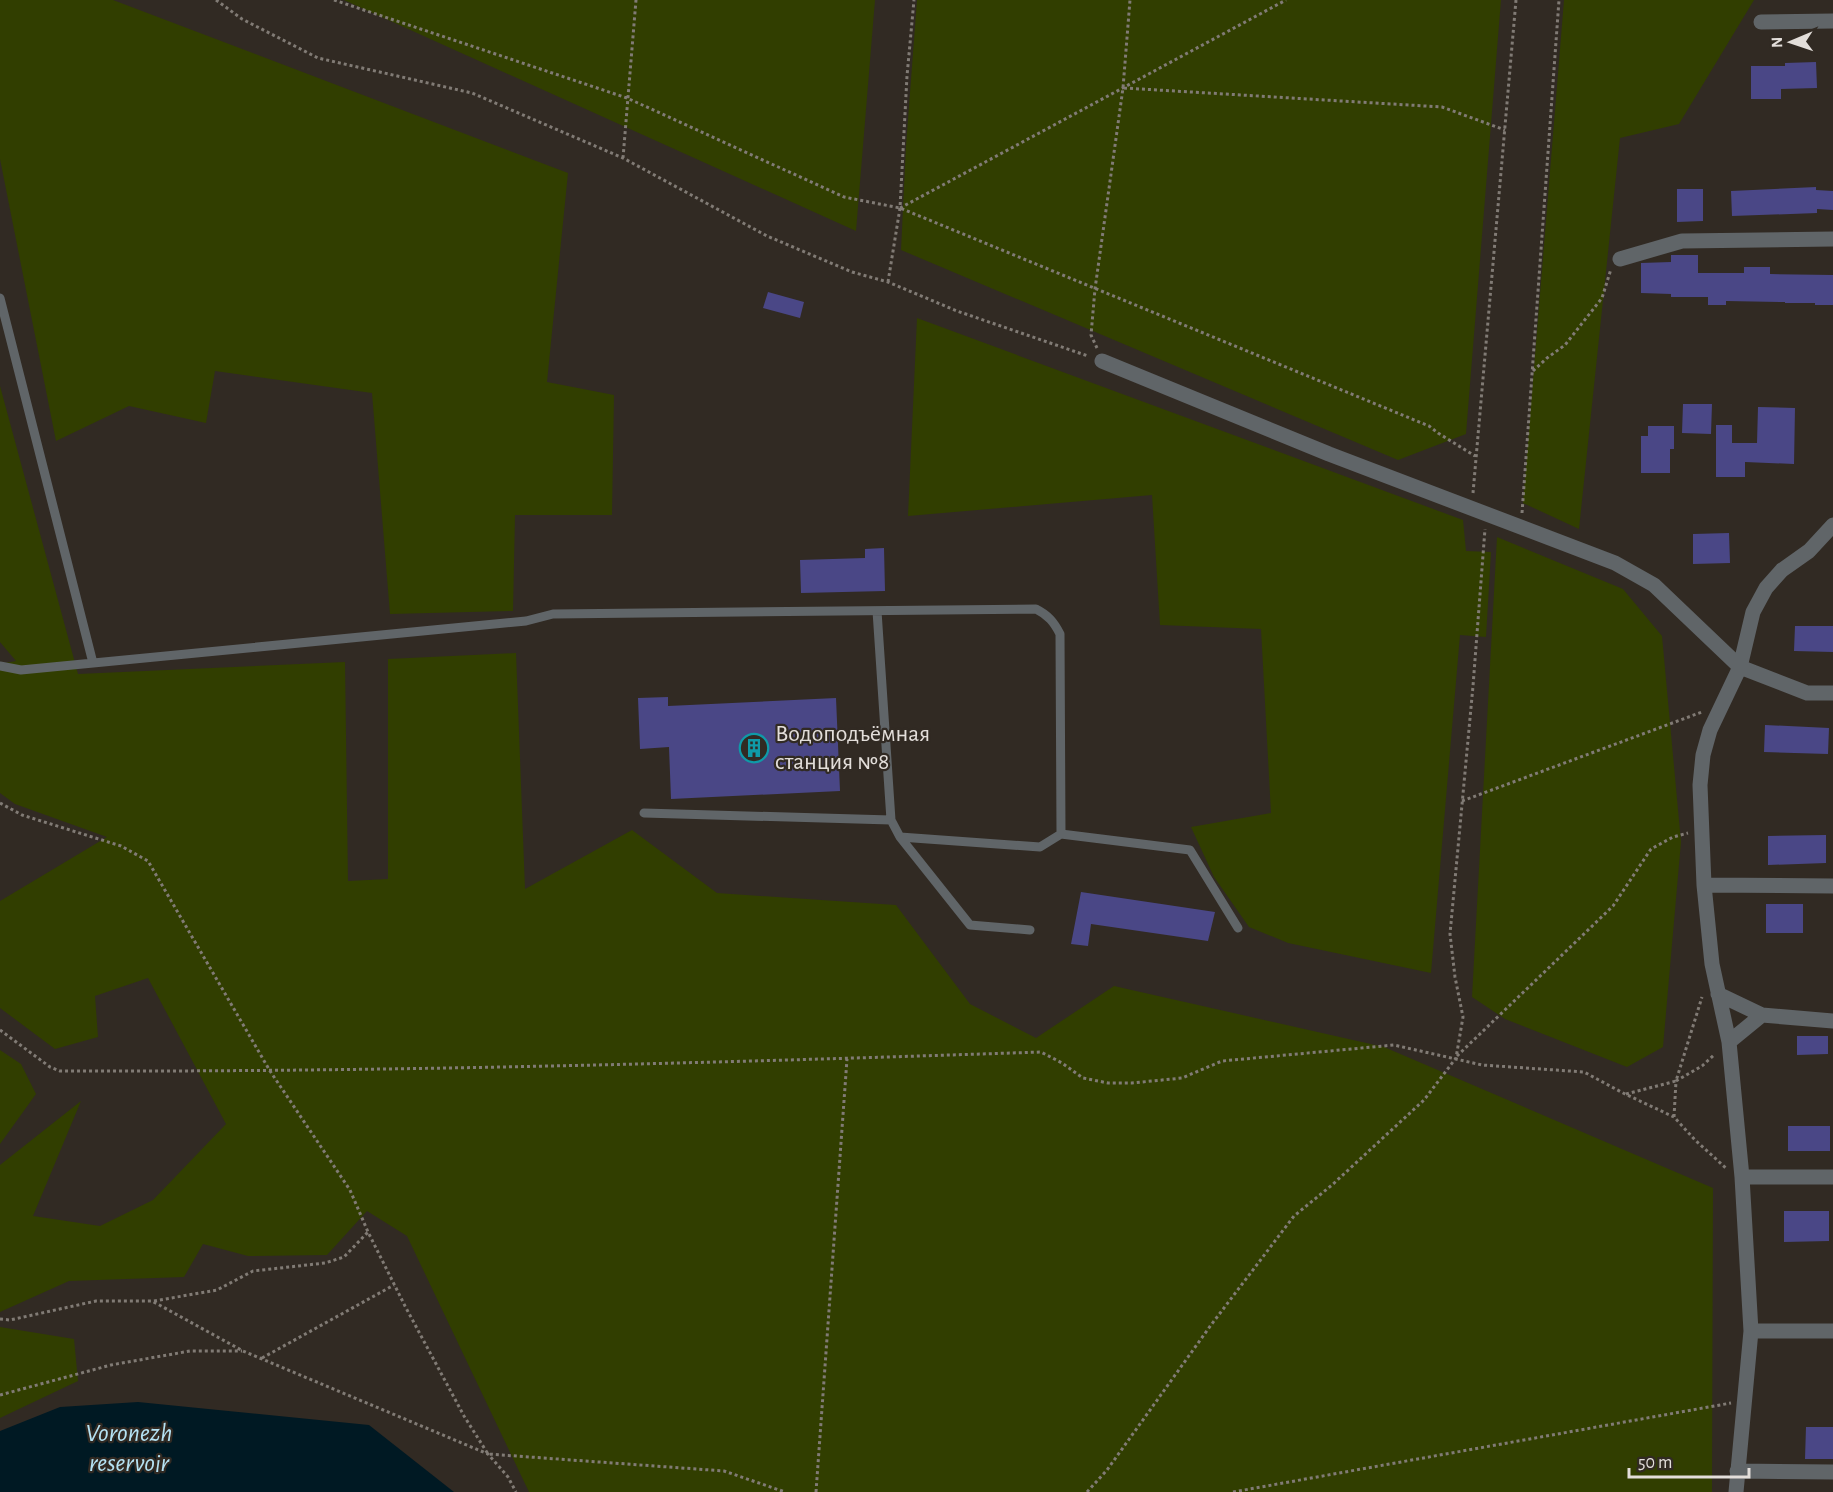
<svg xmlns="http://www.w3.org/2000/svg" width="1833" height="1492" viewBox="0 0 1833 1492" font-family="'Alegreya Sans',sans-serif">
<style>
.green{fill:#313e00}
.water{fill:#001923}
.building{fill:#4a4786}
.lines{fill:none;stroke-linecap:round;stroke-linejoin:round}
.path{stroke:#817b75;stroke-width:3;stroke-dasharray:3 3;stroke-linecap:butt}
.lane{stroke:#606568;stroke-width:9}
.street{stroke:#606568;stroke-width:15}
.labels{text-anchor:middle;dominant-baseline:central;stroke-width:4.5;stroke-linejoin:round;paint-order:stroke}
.poi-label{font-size:24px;fill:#e3deda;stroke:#312a23;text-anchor:start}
.water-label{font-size:26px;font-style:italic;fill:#b5e2f3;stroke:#312a23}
</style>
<rect width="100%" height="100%" fill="#312a23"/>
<path class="green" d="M0 0H113L568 173 547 382 614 395 612 515H515L513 611 390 614 372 393 215 371 206 423 129 406 56 441 0 159Z
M344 0H875L856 231Z
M917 0H1501L1466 434 1398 460 901 250 906 146Z
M1564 0H1754L1679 124 1620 138 1579 529 1523 503Z
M917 318 1463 520 1466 551 1491 552 1486 637 1460 635 1431 973 1288 943 1249 927 1214 877 1191 827 1271 813 1261 629 1160 625 1152 495 908 516Z
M0 386 78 674 345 662 348 881 388 879V659L516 653 525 889 632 830 717 893 896 905 970 1004 1036 1038 1114 986 1384 1047 1713 1188 1712 1492H529L407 1236 367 1211 327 1255 248 1256 203 1244 184 1277 69 1281 0 1312V1165L81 1101 33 1216 100 1226 153 1200 226 1124 148 978 95 996 98 1037 55 1049 0 1008V901L107 837 15 804 0 793V664L16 661 0 642Z
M1497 537 1623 589 1662 636 1681 842 1663 1047 1627 1067 1505 1019 1472 997Z
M0 1050 21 1064 36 1094 0 1144Z
M0 1327 74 1339 78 1381 0 1418Z"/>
<path class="water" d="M138 1402 369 1425 454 1492H0V1431L60 1407Z"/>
<path class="building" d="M1816 62 1817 88 1781 89V99H1751V66H1785V63Z
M1816 187V190L1833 191V210L1817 209V213L1732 216 1731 191Z
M1677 189H1703V221L1677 222Z
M1671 255H1698V273H1744V267H1770V274L1833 275V305H1815V303H1785V302L1726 301V305H1708V297H1671V294L1641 293V263L1671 262Z
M768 292 804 302 800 318 763 308Z
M1683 404H1712L1711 434 1682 433Z
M1758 407 1795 408 1794 464 1745 462V477H1716V425H1732V443H1757Z
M1648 426H1674V449H1670V473H1641V436H1648Z
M1729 533 1730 563 1693 564V534Z
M884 548 885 591 801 593 800 560 865 558V549Z
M1795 626H1833V652L1794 651Z
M668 697V706L836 698 840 791 671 799 669 747 640 749 638 698Z
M1765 725 1829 728 1828 754 1764 752Z
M1826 835V863L1768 865V836Z
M1081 892 1215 912 1208 941 1091 924 1088 946 1071 944Z
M1766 904H1803V933H1766Z
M1797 1036H1828V1054L1797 1055Z
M1788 1126H1830V1151H1788Z
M1784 1211H1829V1241L1784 1242Z
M1806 1427H1833V1459H1805Z"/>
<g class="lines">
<path class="path" d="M216 0 242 19 318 58 472 93 623 158 767 236 852 272 888 282 957 311 1088 356
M334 0 627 98 844 197 900 208 1429 426 1438 433 1475 456
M1124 88 1442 107 1505 130
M623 158 636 0
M900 208 1286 0
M888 282 900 208 907 76 914 0
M1097 348 1091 335 1095 289 1123 88 1130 0
M1533 371 1547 358 1565 345 1602 298 1611 269
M1473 493 1516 0
M1522 513 1559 0
M1462 801 1702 712
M0 803 22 815 121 846 148 861 270 1071 350 1190 368 1232 405 1306 464 1416 488 1454 724 1471 785 1492
M0 1030 50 1067 60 1071C387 1072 714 1063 1041 1052L1062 1063 1083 1078 1108 1083H1132L1182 1078 1222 1061 1394 1045 1482 1065 1584 1072 1625 1094 1674 1117 1695 1140 1727 1169
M1457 1056 1613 906 1651 849 1673 837 1688 833
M1626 1094 1676 1081 1702 997
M1674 1117 1676 1081 1702 1066 1714 1055
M154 1301 217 1290 253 1271 325 1263 344 1257 368 1232
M0 1319 10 1320 96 1301H152L243 1351 488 1454 508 1477 516 1492
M262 1358 394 1285
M0 1395 111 1365 190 1351H242
M816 1492 847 1059
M1087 1492 1107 1470 1211 1325 1294 1216 1332 1185 1424 1100 1456 1058 1463 1017 1455 977 1450 934 1473 686 1485 529
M1233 1492 1731 1403"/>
<path class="lane" d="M0 298 93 663
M0 666 21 670 526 621 553 614 1036 609C1048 615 1054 622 1060 634L1061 834 1190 850 1238 928
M644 813 891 820 877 611
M891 820 900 837 970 925 1030 930
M900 837 1040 847 1061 834"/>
<path class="street" d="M1761 22 1833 21
M1620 259 1682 241 1833 239
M1102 361 1329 454 1615 563 1654 585 1740 667 1807 693H1833
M1704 885 1833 886
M1718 994 1762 1015 1833 1021
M1729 1042 1762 1015
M1742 1177H1833
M1751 1331H1833
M1737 1471 1833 1472
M1736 1492 1751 1331 1742 1177 1729 1042 1712 964 1704 885 1700 785 1703 755 1710 730 1740 667 1753 612 1766 588 1782 570 1809 551 1833 525"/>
</g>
<defs>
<g id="building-ring" transform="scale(1.5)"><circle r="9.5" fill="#312a23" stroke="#0f9aa8" stroke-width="1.5"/><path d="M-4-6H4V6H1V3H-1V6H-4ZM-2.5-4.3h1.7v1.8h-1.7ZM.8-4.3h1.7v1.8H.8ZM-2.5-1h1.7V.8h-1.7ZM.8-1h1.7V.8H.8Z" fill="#0f9aa8"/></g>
</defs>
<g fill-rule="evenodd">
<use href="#building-ring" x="754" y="748"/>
</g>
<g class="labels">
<g class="poi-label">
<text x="775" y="734">Водоподъёмная<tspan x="775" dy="28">станция №8</tspan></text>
</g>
<g class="water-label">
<text x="129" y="1433">Voronezh<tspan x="129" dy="30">reservoir</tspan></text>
</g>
</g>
<g transform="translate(1791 42) rotate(268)" stroke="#312a23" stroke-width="4.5" paint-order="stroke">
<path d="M0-4.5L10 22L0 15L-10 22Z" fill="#e3deda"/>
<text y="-9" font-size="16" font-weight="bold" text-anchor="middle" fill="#e3deda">N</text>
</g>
<path d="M1629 1468v9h120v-9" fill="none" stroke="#e3deda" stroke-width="3"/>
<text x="1638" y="1468" font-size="18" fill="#e3deda" stroke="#312a23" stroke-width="4.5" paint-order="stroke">50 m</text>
</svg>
